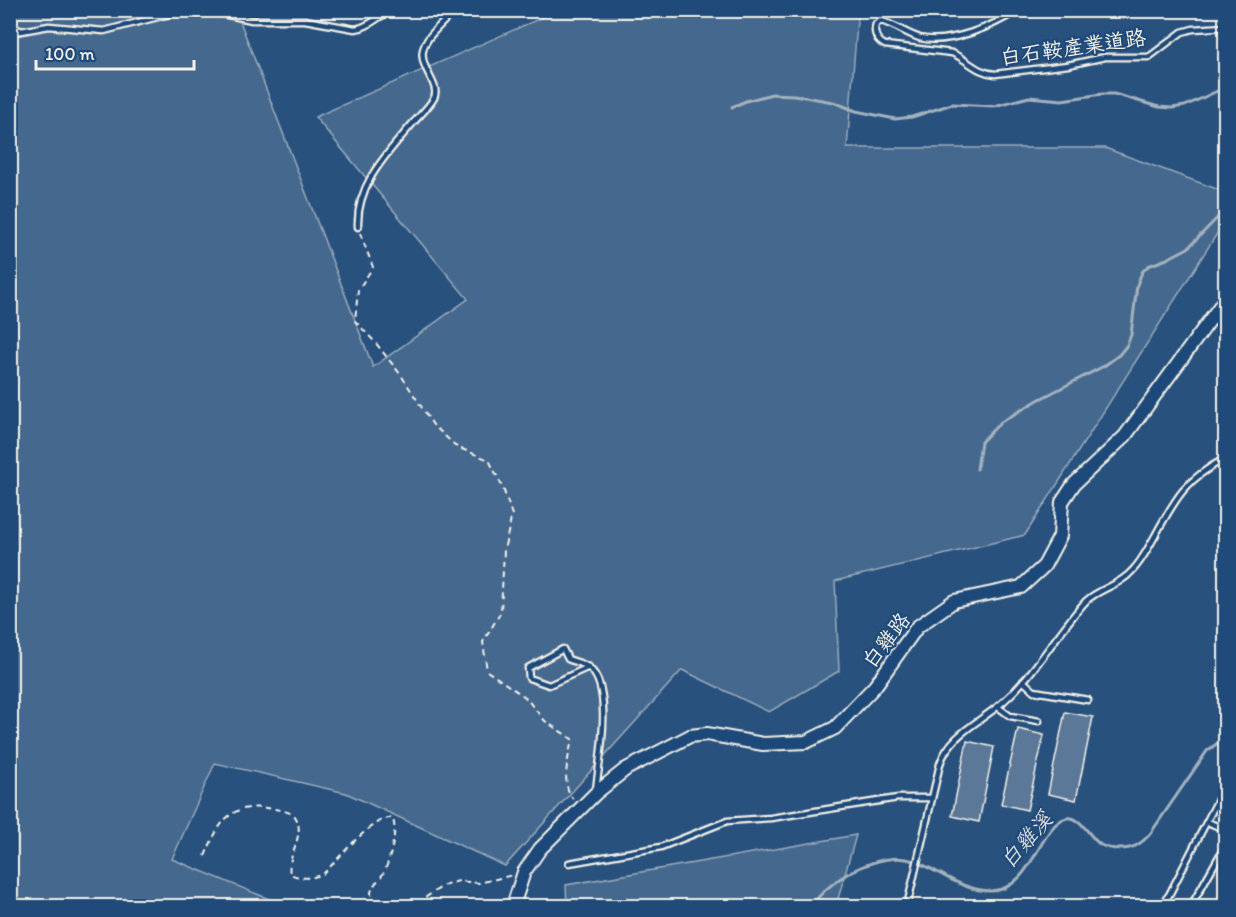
<svg xmlns="http://www.w3.org/2000/svg" width="1236" height="917" viewBox="0 0 1236 917" font-family="Itim,'LXGW WenKai TC',sans-serif">
<style>
.green{fill:#45688e;stroke:#9cacbb;stroke-width:1.5}
.lines{fill:none;stroke-linecap:round;stroke-linejoin:round}
.stream{stroke:#a4b2be;stroke-width:3}
.building{fill:#5b7899;stroke:#f4f1e8;stroke-width:1.5}
.service-casing{stroke:#f4f1e8;stroke-width:9}
.tertiary-casing{stroke:#f4f1e8;stroke-width:16}
.path{stroke:#f4f1e8;stroke-width:2;stroke-dasharray:6 4.5;stroke-linecap:butt}
.service{stroke:#1f4a7a;stroke-width:4.5}
.tertiary{stroke:#1f4a7a;stroke-width:12}
.labels{text-anchor:middle;dominant-baseline:central;stroke-width:4.5;stroke-linejoin:round;paint-order:stroke}
.street-label{font-size:21px;fill:#f4f1e8;stroke:#1f4a7a}
.water-label{font-size:22px;font-style:italic;fill:#d9dcda;stroke:#1f4a7a}
</style>
<rect width="100%" height="100%" fill="#28517e"/>
<filter id="ink" filterUnits="userSpaceOnUse"><feTurbulence type="fractalNoise" baseFrequency=".0167" numOctaves="2"/><feDisplacementMap in="SourceGraphic" scale="12" xChannelSelector="R" yChannelSelector="G"/><feConvolveMatrix kernelMatrix="1 2 1 2 8 2 1 2 1" color-interpolation-filters="sRGB"/></filter>
<g filter="url(#ink)">
<path class="green" d="M10 11H236L373 367 468 299 315 117 557 11H858L847 148H1105L1225 192V221L1025 535 835 581 839 671 769 712 682 670 505 866 346 793 215 763 172 859 286 906H11Z
M856 835 836 906H567L566 885Z"/>
<g class="lines">
<path class="stream" d="M732 107 746 101 772 94 794 95 833 102 856 111 895 119 912 117 952 104 994 106 1029 97 1062 100 1102 94H1114L1159 107 1172 108 1185 106 1226 87
M977 469 981 442 1001 422 1038 400 1104 366 1119 355 1127 345 1131 335 1137 285 1142 272 1148 266 1167 259 1188 248 1226 209
M812 906C828 879 882 849 914 861 940 871 962 891 991 891 1033 890 1040 823 1067 818 1081 815 1090 839 1101 845 1107 848 1112 849 1119 849 1133 849 1140 845 1150 834L1207 751 1219 742 1226 741"/>
</g>
<path class="building" d="M1065 712 1093 717 1076 800 1048 794Z
M1018 729 1044 735 1027 810 1001 804Z
M967 741 994 747 979 822 952 816Z"/>
<g class="lines">
<g class="service-casing">
<path id="service" d="M204 10 252 20H305L355 29C370 27 378 16 392 10
M417 10C433 14 448 21 463 10
M1018 10C994 26 949 45 920 38 907 34 895 25 881 21L876 24C873 33 877 41 885 45L952 53C968 60 977 73 995 74L1068 65 1105 57H1149L1182 32 1193 29 1226 27
M10 28 20 30
M10 33 49 26 104 31 185 10
M358 227C356 184 387 154 413 123 420 115 429 107 434 98 441 85 419 68 423 50 426 37 439 27 448 17
M589 667 549 685 529 678 528 668 563 649 568 659C574 662 584 663 589 668 614 687 599 761 596 790
M1023 681 1034 691 1088 700
M998 707 1010 716 1039 721
M1208 822 1223 829 1226 832
M569 863 661 847 727 821 771 818 898 798H932
M907 906 940 764C949 736 976 724 997 707 1033 678 1055 635 1086 601 1100 588 1119 586 1132 571 1142 561 1148 548 1155 536 1176 497 1186 479 1226 458
M1160 906 1169 895 1226 784
M1191 906 1226 844"/>
</g>
<g class="tertiary-casing">
<path id="tertiary" d="M513 906 524 872 540 849 596 793 626 769 690 736 707 734 763 744 806 742 835 728 875 686 917 627 954 601 1021 587 1044 566 1060 536 1062 502 1074 484 1125 436 1226 298"/>
</g>
<path class="path" d="M360 233 373 267 358 290 355 321 375 342 401 375 433 425 457 447 489 460 503 488 512 515 504 550 501 612 483 642 487 671 525 697 545 721 572 739C569 757 560 783 573 799
M205 856C219 824 227 804 266 808 276 809 285 810 294 815 308 833 286 855 290 874 301 879 312 879 323 874 338 860 372 816 392 818 399 827 389 864 383 874 379 880 371 886 371 894 371 898 373 900 374 903L385 906
M385 906 420 901 446 884 459 881 479 883 513 875"/>
<use href="#service" class="service"/>
<use href="#tertiary" class="tertiary"/>
</g>
</g>
<g class="labels">
<g class="street-label">
<text transform="translate(1073 47) rotate(-8)">白石鞍產業道路</text>
<text transform="translate(886 640) rotate(-52)">白雞路</text>
</g>
<g class="water-label">
<text transform="translate(1026 840) rotate(-49)">白雞溪</text>
</g>
</g>
<rect width="1236" height="917" fill="none" stroke="#1f4a7a" stroke-width="36"/>
<rect x="18" y="18" width="1200" height="881" fill="none" stroke="#f4f1e8" stroke-width="2" filter="url(#ink)"/>
<path d="M36 60v9h158v-9" fill="none" stroke="#f4f1e8" stroke-width="3"/>
<text x="45" y="60" font-size="18" fill="#f4f1e8" stroke="#1f4a7a" stroke-width="4.5" paint-order="stroke">100 m</text>
</svg>
